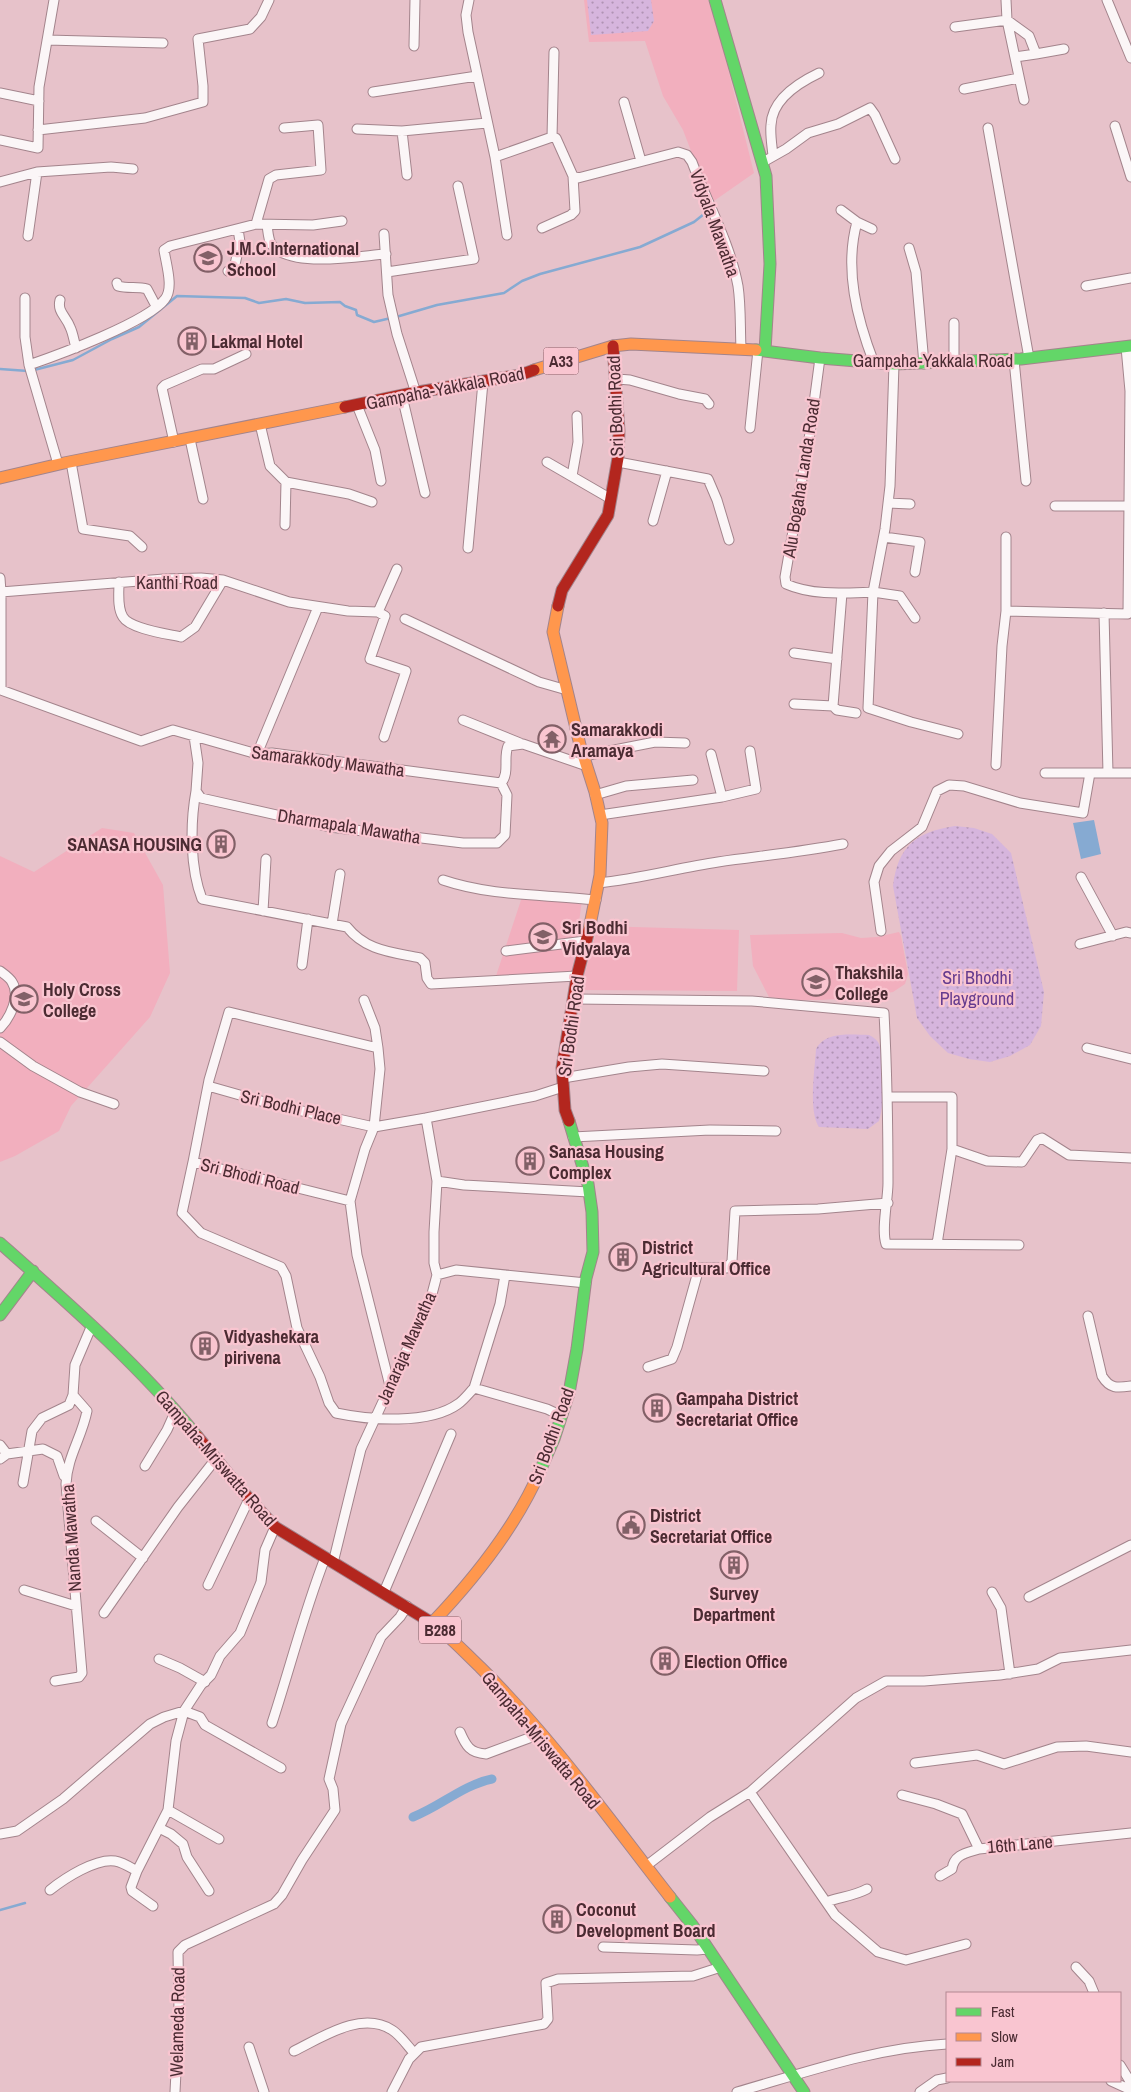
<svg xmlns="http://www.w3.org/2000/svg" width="1131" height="2092" viewBox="0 0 1131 2092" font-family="'Archivo Narrow',sans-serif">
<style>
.built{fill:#f2afbe}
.park{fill:url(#park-dots)}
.water{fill:#86aad2}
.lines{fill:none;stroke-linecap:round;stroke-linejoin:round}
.stream{stroke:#86aad2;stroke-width:2.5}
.canal{stroke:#86aad2;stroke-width:9}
.street-casing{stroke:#a3848c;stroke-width:11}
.fast-casing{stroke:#a3848c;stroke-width:13}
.slow-casing{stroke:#a3848c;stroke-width:13}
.jam-casing{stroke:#a3848c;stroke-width:13}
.street{stroke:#fbf6f7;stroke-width:9}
.fast{stroke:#63d668;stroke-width:11}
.slow{stroke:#ff974d;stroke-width:11}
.jam{stroke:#b3261e;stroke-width:11}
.labels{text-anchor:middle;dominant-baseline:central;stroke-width:4.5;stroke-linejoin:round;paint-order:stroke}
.shield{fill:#f9c5d0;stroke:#7f5961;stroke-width:1}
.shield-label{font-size:16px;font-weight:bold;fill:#4b2b32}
.street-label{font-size:18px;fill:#4b2b32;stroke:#f9c5d0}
.poi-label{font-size:18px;font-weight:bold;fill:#4b2b32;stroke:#f9c5d0;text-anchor:start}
.park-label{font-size:18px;fill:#653b8e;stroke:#f9c5d0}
</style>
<defs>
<pattern id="park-dots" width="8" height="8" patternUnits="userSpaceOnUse" patternTransform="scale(1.25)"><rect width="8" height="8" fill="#d6b5dd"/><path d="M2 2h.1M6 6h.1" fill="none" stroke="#b093b4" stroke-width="1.8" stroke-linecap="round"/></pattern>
</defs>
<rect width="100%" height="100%" fill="#e7c2ca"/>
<path class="built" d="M584 0H708L721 41 754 173 711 203 683 130 663 96 645 41 589 42Z
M102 828 134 833 163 885 170 973 150 1017 71 1106 59 1131 15 1156 0 1162V856L34 872Z
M522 897 582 900 572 974 496 976Z
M598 926 739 930 737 991 580 990Z
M899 932 901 936 908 974 905 984 893 992 859 998 821 1000H792L769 997 753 966 750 935 842 933 861 938 877 937Z"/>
<path class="park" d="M587 0H651L654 21 648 31 591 35Z
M955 826 974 828 992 834 1011 853 1044 992 1041 1026 1030 1045 1010 1056 990 1062 969 1059 948 1053 930 1036 917 1018 893 886C898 846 916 832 955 826Z
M869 1035C873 1037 876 1039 878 1042 886 1055 884 1107 879 1121L868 1129 819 1127C808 1111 815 1068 816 1049 826 1031 851 1035 869 1035Z"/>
<path class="water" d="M1094 820 1101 854 1081 859 1073 823Z"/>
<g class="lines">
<path class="stream" d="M396 317 437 305 504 293 522 281 540 274 640 247 694 222 704 214
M0 369 28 371
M34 370 73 360 112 339 139 327 177 296 245 298 259 303 286 299 305 303 340 302 345 306 356 310 357 315 374 322 391 318
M0 1910 25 1903"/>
<path class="canal" d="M413 1817C441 1806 463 1785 492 1779"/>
<g class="street-casing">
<path id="street" d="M469 0 466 15 468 32 495 157 552 137 556 138 573 176 578 178 678 152 687 155 692 162C707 202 730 243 738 286 741 306 740 327 741 348
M1006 0 1007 20 1029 36 1036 54 1064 49
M1107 0 1131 58
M955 27 1007 20 1024 100
M47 40 163 43
M414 46 415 0
M1015 57 1036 54
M964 89 1019 78
M373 92 477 76
M0 93 39 101
M624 102 641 161
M1115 126 1131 177
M988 128 1029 358
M357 129 402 131 487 123
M38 130 145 118 203 102V86L198 39 250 29 261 17 269 0
M402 131 407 175
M552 137 554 52
M0 140 38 148 39 87 54 0
M773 156C772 145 770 135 771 125 772 99 798 83 819 73
M495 157 507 235
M763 162 786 149 808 133 838 124 870 108 875 115 895 159
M0 182 37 172 111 167 133 169
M841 210 857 222 872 229
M857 222C844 269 857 319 874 363
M256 224 269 179 276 175 321 170 318 125 284 128
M267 225C268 231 268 238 271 244 290 269 358 256 386 254
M542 228 571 215 575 211 573 176
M384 234 388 295 397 334 416 393
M28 236 37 172
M909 248 916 272 924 364
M228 271 234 269 240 242 238 229
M387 272 474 259 458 186
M117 283 118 286C128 289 138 286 147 289L156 306
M1086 286 1131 278
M25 298V337L29 365 58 464
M60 300C57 312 66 316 70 327 73 333 74 341 76 348
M954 323V362
M820 358 810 433 785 577 786 584C813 596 845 593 873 592L868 708 911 722 958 734
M1014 360 1026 481
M894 364 890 486 885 529 873 592 900 596 915 618
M29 365C58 355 148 322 165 299 174 288 166 264 164 250L170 246 256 224 313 225 342 221
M617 379 630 380 679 394 705 399 709 404
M402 396 425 493
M357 405 375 450 381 481
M260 424 270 466 286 482 285 525
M750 428 758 350
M190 439 203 499
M174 442 162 388 165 385 202 369H214L246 354
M71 462 83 529 130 536 142 547
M547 462 611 499
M618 462 708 479 717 500 729 540
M572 476 578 442 577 416
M286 482 349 494 372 502
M888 503 910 504
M1055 506H1129
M653 521 667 471
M884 537 920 542 915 572
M1006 537V611L1128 614 1130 391 1126 347
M468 548 483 382
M0 578 1 592 164 579 201 578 223 580 289 602 348 611 378 612 397 569
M119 582C119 593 117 608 123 617 130 629 168 634 181 637L195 627 223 580
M1 592V690L141 741 173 730 257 754 272 753 501 783C510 773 503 758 508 746L523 744 587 766
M378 612 385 616 370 659 406 671 384 737
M1104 613 1108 773
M405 619 539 682 567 690
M794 653 837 659
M794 704 833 706 837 710 856 713
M833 706 842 593
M463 720 520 743
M194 736 198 763 196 791 201 798 330 827 463 843H497L505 835 507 795 501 783
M257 754 318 607
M711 754 722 797
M584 756 655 742 685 743
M996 765 1002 646 1006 611
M1045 773H1131
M196 791C190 824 190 868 202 899L347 927C366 951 392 952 420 958L425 963 427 978 431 984 577 976
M595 795 626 786 693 780
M600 815 722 797 756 789 750 751
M1081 877 1113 936
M443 880C493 897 545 894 596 900
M598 883C639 879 678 868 718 862 760 856 801 852 843 844
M263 911 266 859
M332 924 340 874
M881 931 874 882 879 866 891 851 922 827 937 791 949 785 964 786 1020 803 1083 813 1090 773
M1080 944 1126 932 1131 933
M506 951 585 941
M302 965 308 919
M0 971C4 974 10 978 12 982 21 996 10 1018 0 1028
M574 999 752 1001 884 1013C887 1069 888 1126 888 1183 888 1200 881 1229 886 1244L1019 1245
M364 1000 375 1028 378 1048
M0 1042 33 1066 80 1092 114 1104
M1087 1048 1131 1059
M563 1078 629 1067 662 1064 764 1071
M888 1097H952V1149L987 1161 1022 1162 1037 1140 1042 1138 1069 1155 1131 1158
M573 1137 710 1130 776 1131
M193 1162 209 1080 229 1012 378 1048 380 1069 374 1127 275 1105 208 1086
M437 1181 464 1185 589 1192
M350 1201 365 1149 374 1127 426 1118
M937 1244 952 1149
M437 1275 456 1270 586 1283
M505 1275 500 1304 474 1388 547 1409 562 1416
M1088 1316 1102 1376C1110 1389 1117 1388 1131 1386
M648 1367 672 1359 677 1347 699 1268H727L732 1261 735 1211 818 1209 888 1203
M390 1386 357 1255 350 1201 193 1162 182 1213 201 1233 281 1267 286 1276 297 1328 320 1377 329 1403 336 1413C369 1420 429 1425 458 1404 464 1400 469 1393 474 1388
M0 1445 7 1454
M0 1459 7 1454 43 1449 57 1456 64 1476
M145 1466 167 1430 176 1410
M23 1483 32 1431 42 1418 69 1405 73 1395
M96 1521 143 1558
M333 1563 361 1449 417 1328 432 1294 437 1275 434 1263V1232L437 1181 426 1118 535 1096 563 1087
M208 1585 249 1499
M24 1590 76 1606
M384 1592 451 1434
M992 1592 1001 1608 1010 1674
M1029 1597 1131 1545
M104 1613 178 1507 215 1460
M159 1659 180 1668 205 1682
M55 1681 79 1677 82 1673 66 1484C67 1457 82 1437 87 1411L73 1395 75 1365 92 1325
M272 1723C290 1668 304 1612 325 1558
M460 1732C466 1746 470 1753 486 1754L529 1738 538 1731
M915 1763 977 1755 1004 1764 1057 1747 1086 1746 1131 1752
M750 1792 856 1698 886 1681H924L1000 1675 1038 1669 1060 1658 1131 1650
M902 1795 936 1804 962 1814 979 1849 1131 1833
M168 1810 219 1839
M159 1828 171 1834 183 1844 187 1857 209 1891
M0 1834 17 1831 63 1799 150 1724 164 1717 184 1711 200 1717 205 1725 281 1768
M646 1866 710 1817 750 1792 835 1915 878 1952 906 1960 966 1944
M137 1871 131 1887 132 1891 153 1906
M940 1876 952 1869C954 1854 967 1853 979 1849
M50 1890C65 1878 96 1858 115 1861 122 1862 130 1867 137 1871L168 1810 176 1741 184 1711 201 1685 211 1675 220 1656 240 1633 261 1582 265 1550 275 1527
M826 1902C840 1897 854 1896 867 1889
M603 1947 697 1950 708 1949
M1076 1967 1089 1981 1094 1993
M249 2047 264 2092
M294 2051C321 2038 361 2010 392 2030 400 2035 407 2045 414 2053
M1120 2065 1131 2083
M1111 2081 1131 2090
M175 2092 179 2011 178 1952 185 1945 274 1904 282 1895 302 1860 335 1810 333 1789 329 1779 341 1724 381 1637 400 1617 407 1606
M392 2092 409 2059 421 2047 544 2024 548 2019 546 1983 558 1979 693 1976 721 1967
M737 2092C807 2072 874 2048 947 2044
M920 2092 937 2080 947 2078"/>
</g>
<g class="fast-casing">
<path id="fast" d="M715 0 766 176 770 264 765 351
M756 350 820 358 894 364 1021 359 1131 346
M0 1243C69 1304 139 1365 197 1436
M0 1315 33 1271
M540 1471 554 1439 569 1393 577 1349 586 1278 593 1252 592 1212 588 1184 569 1121
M670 1897 693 1926 804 2092"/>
</g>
<g class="slow-casing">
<path id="slow" d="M534 370 613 346 631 344 756 350
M0 478 64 463 345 407
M558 606 553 632 580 745 595 792 602 823 600 875 589 930
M429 1621C448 1634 464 1652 480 1667 551 1737 609 1819 670 1897
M432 1623C473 1580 516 1526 540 1471"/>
</g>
<g class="jam-casing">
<path id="jam" d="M345 407 412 393 520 375 534 370
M558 606 562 590 608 515 618 458 619 431 613 346
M569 1121 565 1110 562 1068 577 976 589 930
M197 1436 243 1492 275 1527 429 1621"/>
</g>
<use href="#street" class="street"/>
<use href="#fast" class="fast"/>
<use href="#slow" class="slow"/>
<use href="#jam" class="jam"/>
</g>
<defs>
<g id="school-ring" transform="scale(1.4375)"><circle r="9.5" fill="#f9c5d0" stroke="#826067" stroke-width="1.5"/><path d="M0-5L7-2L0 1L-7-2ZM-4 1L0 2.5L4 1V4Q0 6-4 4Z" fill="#826067"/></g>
<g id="building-ring" transform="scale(1.4375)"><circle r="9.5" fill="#f9c5d0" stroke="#826067" stroke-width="1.5"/><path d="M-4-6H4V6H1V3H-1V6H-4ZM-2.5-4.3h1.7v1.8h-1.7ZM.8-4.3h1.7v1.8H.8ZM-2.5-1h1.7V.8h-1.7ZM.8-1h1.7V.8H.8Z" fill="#826067"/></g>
<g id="temple-ring" transform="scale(1.4375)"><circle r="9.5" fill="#f9c5d0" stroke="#826067" stroke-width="1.5"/><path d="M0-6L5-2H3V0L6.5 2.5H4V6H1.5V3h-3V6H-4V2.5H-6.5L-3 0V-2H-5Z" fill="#826067"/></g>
<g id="civic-ring" transform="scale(1.4375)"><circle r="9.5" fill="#f9c5d0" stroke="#826067" stroke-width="1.5"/><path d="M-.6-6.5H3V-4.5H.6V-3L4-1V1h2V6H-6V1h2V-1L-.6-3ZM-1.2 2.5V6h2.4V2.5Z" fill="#826067"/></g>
</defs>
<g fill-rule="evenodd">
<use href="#school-ring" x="208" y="258"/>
<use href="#building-ring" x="192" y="341"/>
<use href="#temple-ring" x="552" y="739"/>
<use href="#building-ring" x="221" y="844"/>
<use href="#school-ring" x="543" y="937"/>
<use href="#school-ring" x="816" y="982"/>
<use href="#school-ring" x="24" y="999"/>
<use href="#building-ring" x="530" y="1161"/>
<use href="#building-ring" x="623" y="1257"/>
<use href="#building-ring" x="205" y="1346"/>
<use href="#building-ring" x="657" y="1408"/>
<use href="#civic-ring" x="631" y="1525"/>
<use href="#building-ring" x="734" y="1565"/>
<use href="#building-ring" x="665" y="1661"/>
<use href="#building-ring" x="557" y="1919"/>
</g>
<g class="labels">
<g class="shield">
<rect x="543.5" y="347.5" width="35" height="27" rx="4"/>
<rect x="419" y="1616.5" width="42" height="27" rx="4"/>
</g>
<g class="shield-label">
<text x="561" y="361">A33</text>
<text x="440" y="1630">B288</text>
</g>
<g class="street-label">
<text transform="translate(715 223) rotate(70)">Vidyala Mawatha</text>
<text x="933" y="360">Gampaha-Yakkala Road</text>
<text transform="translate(445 388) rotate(-11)">Gampaha-Yakkala Road</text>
<text transform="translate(615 406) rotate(-92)">Sri Bodhi Road</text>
<text transform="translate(801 478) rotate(-81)">Alu Bogaha Landa Road</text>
<text x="177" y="582">Kanthi Road</text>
<text transform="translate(328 761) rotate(7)">Samarakkody Mawatha</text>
<text transform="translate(349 826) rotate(9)">Dharmapala Mawatha</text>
<text transform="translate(571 1026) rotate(-82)">Sri Bodhi Road</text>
<text transform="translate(291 1107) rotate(13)">Sri Bodhi Place</text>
<text transform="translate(250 1176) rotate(14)">Sri Bhodi Road</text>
<text transform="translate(406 1348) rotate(-66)">Janaraja Mawatha</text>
<text transform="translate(551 1436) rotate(-70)">Sri Bodhi Road</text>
<text transform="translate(216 1458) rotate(49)">Gampaha-Mriswatta Road</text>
<text transform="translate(71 1538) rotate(-94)">Nanda Mawatha</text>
<text transform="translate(541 1740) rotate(50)">Gampaha-Mriswatta Road</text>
<text transform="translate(1020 1844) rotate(-5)">16th Lane</text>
<text transform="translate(177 2022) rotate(-89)">Welameda Road</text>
</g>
<g class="poi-label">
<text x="227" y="248">J.M.C.International<tspan x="227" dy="21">School</tspan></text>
<text x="211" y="341">Lakmal Hotel</text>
<text x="571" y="729">Samarakkodi<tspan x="571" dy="21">Aramaya</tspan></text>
<text x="202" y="844" text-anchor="end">SANASA HOUSING</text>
<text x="562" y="927">Sri Bodhi<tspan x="562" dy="21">Vidyalaya</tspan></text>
<text x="835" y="972">Thakshila<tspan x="835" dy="21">College</tspan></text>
<text x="43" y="989">Holy Cross<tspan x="43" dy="21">College</tspan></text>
<text x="549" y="1151">Sanasa Housing<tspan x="549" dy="21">Complex</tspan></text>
<text x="642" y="1247">District<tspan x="642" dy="21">Agricultural Office</tspan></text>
<text x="224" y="1336">Vidyashekara<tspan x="224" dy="21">pirivena</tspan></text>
<text x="676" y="1398">Gampaha District<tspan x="676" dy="21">Secretariat Office</tspan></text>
<text x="650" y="1515">District<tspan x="650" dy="21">Secretariat Office</tspan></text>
<text x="734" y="1593" text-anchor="middle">Survey<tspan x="734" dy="21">Department</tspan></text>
<text x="684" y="1661">Election Office</text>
<text x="576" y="1909">Coconut<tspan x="576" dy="21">Development Board</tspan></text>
</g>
<g class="park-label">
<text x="977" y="977">Sri Bhodhi<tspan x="977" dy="21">Playground</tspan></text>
</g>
</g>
<rect x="946" y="1992" width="175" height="90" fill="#f9c5d0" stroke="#b38791"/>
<rect x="956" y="2008" width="25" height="8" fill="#63d668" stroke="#b38791"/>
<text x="991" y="2017" font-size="15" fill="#4b2b32">Fast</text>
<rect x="956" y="2033" width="25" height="8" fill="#ff974d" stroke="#b38791"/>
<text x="991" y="2042" font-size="15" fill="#4b2b32">Slow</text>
<rect x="956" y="2058" width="25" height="8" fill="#b3261e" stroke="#b38791"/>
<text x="991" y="2067" font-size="15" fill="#4b2b32">Jam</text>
</svg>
